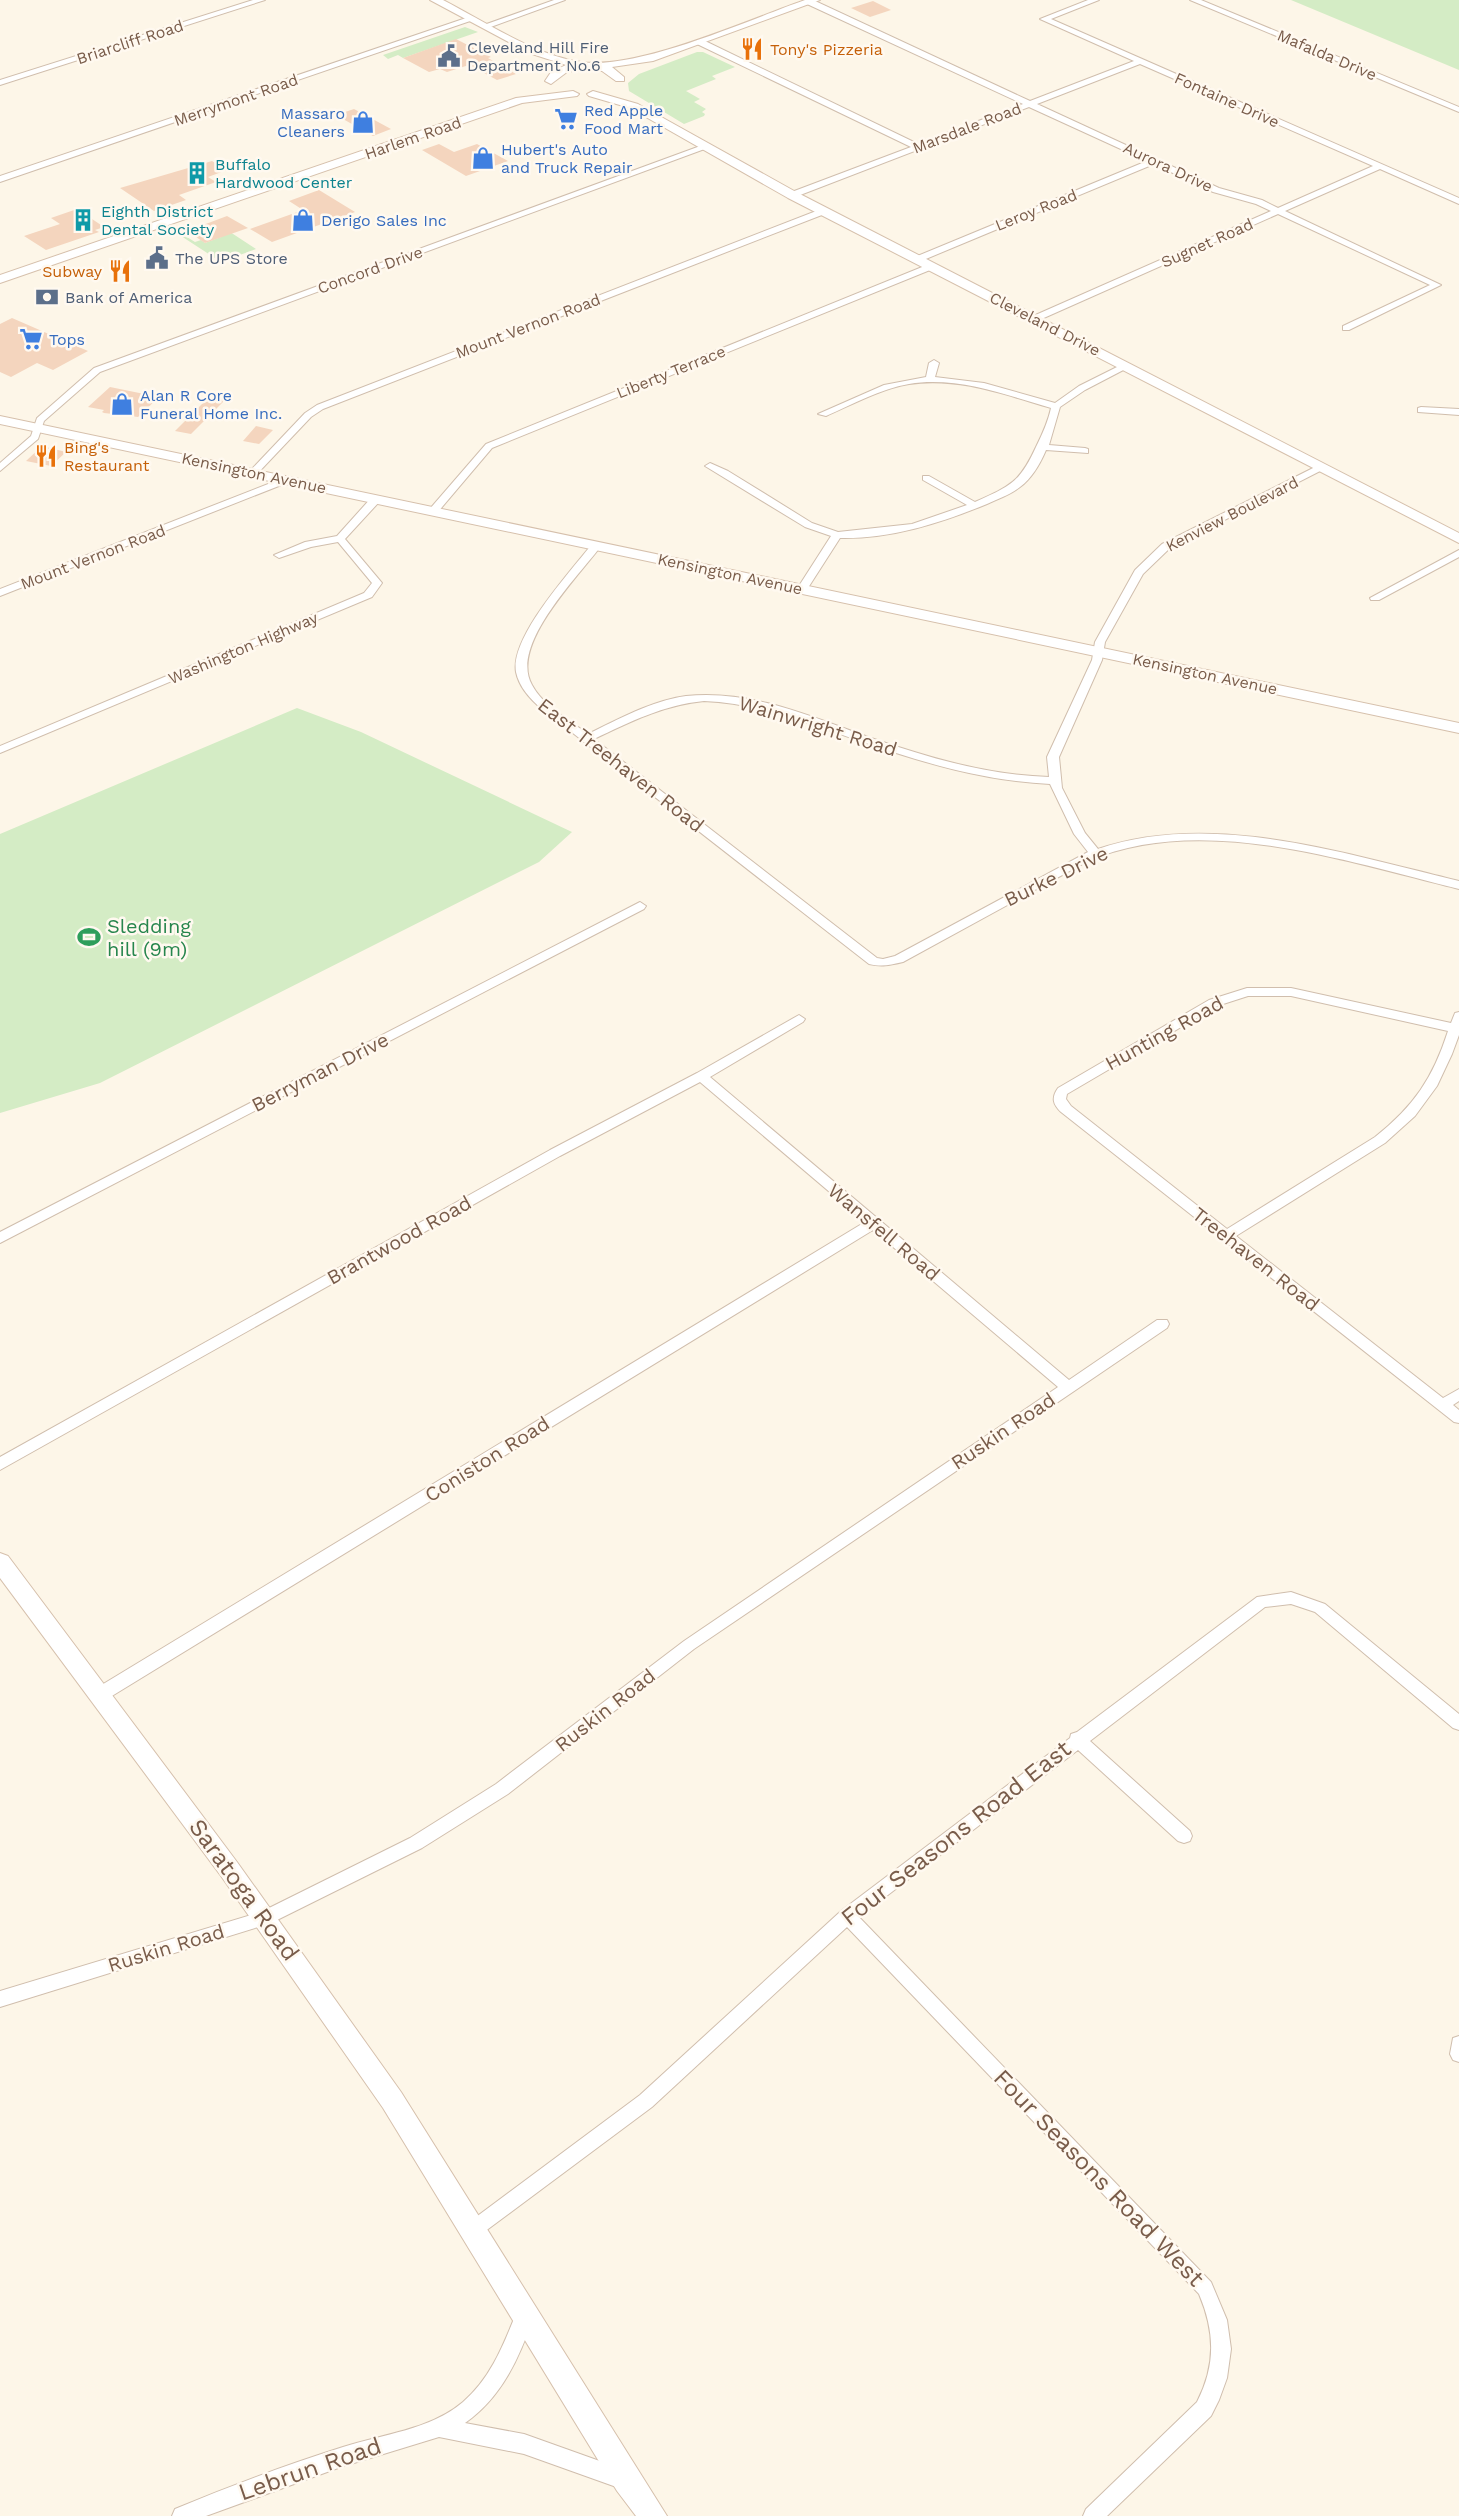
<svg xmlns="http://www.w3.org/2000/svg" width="1459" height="2516" viewBox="0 0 1459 2516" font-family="'Work Sans',sans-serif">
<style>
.green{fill:#d4ecc5}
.building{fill:#f4d5be}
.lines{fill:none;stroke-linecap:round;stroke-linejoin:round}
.street-casing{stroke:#d0bead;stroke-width:2}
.secondary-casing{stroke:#d6c0ac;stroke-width:2}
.street{fill:#fff;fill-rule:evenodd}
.secondary{fill:#fff;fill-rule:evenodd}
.labels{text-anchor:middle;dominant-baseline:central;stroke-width:5;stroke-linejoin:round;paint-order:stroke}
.far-street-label{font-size:16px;fill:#795c4a;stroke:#fff9f0}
.far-service-label{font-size:16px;fill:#4e5e75;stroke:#fff9f0;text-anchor:start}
.far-food-label{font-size:16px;fill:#c56008;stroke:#fff9f0;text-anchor:start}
.far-shop-label{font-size:16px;fill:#366cbe;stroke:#fff9f0;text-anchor:start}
.far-culture-label{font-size:16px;fill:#0d838f;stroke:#fff9f0;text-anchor:start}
.street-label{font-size:20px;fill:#795c4a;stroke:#fff9f0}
.leisure-label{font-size:20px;fill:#27864d;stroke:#fff9f0;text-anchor:start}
.near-street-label{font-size:24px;fill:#795c4a;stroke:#fff9f0}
</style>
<rect width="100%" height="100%" fill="#fdf6e8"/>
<path class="green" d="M1291 0H1459V70Z
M465 27 478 32 403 58 398 55 388 59 383 55Z
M697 52H703L735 67 712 76 716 79 686 91 700 99 694 102 706 109 702 112 705 114 704 116 684 124 629 91 628 83 639 74Z
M174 229 195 242 201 240 205 243 221 237 227 230 256 249 221 262 178 234 174 235 168 231Z
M297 708 361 732 572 832 539 862 100 1083 0 1113V834Z"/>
<path class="building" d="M873 1 891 10 870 17 851 8Z
M456 39 491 57 488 58 516 74 497 80 469 65 447 72 440 69 429 72 403 58Z
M354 109 391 129 373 136 336 115Z
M439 144 454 152 477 144 508 161 466 176 422 150Z
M212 161 227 170 208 177 216 182 179 195 186 200 154 211 120 188Z
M319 190 355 212 272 242 250 229 303 210 289 201Z
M77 209 104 227 95 230 99 232 46 250 24 236 60 224 51 218Z
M227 216 248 228 205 243 187 231Z
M12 318 35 328 88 351 53 370 37 363 11 377 0 372V324Z
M110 387 159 397 138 417 104 413 102 412 104 410 88 407Z
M214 392 224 401 191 434 175 431Z
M256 426 273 430 259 444 243 441Z
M42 446 66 452 51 466 26 461Z"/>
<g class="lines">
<g class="street-casing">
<path id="street" d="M253 0H265L0 85V80Z
M554 0H565L488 28 481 26Z
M807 0H813L1030 101 1134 61 1040 19 1088 0H1099L1051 19 1459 198V204L1380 169 1285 211 1441 285 1349 330H1343V326L1430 285 1278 214 1037 321H1031V317L1271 211 1256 204 1213 192 1154 164 921 261H915V257L1147 161 1029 107 795 197H789V193L911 147 697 44V40H703L918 144 1023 104 807 4ZM1140 64 1373 166 1278 208 1262 200 1219 188 1037 104Z
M1190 0H1201L1459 107V112Z
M469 17 476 19 0 182V176Z
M703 145 710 147 100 372 44 421 38 439 0 471V463L31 436 37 418 94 368Z
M824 208 828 211 827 213 323 409 311 417 256 475 248 473 305 413 317 405Z
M932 263 936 266 935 268 492 448 437 513H429L428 511 486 444Z
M934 360 939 363 935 377 984 383 1055 403 1079 386 1123 364 1131 366 1085 390 1060 407 1049 445 1085 448 1088 449V453L1046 450C1040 464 1032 478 1020 487 1010 495 998 499 987 504 941 523 891 539 840 538L806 591H798L797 589 831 536 805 527 705 466 710 463 728 471 812 523 838 532 912 524 967 505 923 480V476H929L975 502C1011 486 1020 482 1036 447 1042 435 1048 422 1051 408 1006 395 957 376 909 384 880 389 853 404 826 416L818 414 884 385 926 377 929 363Z
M1421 407 1459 409V415L1418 412V408Z
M1321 464 1324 465V469L1170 548 1143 574 1105 642 1102 660 1059 757 1062 788 1085 833 1098 849C1212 810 1346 854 1459 881V889C1345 861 1200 812 1088 861L903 962C890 965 882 967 869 964L542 709C531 700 519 687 516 672 510 637 571 571 592 544L596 543 601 546C578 577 509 645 532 685 543 706 569 720 588 734 619 719 651 701 686 696 750 689 812 717 871 738 930 758 987 775 1049 777L1047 757 1092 660 1095 642 1135 570 1162 544ZM704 701C759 703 810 724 863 742 924 763 985 781 1050 784L1074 834 1088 852 895 956 883 959 877 958 594 739C630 722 663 705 704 701Z
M286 477 289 478V482L0 596V589Z
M376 496 380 497V501L345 539 382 583 372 597 0 753V746L364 593 372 583 338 542 311 547 279 558 274 555 305 542 337 536 372 497Z
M1459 550V557L1379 600H1371L1370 598Z
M640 902 646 906 644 909 0 1243V1232Z
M1247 988H1291L1451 1023 1455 1013 1459 1012V1035L1452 1054 1437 1086 1415 1116 1385 1143 1236 1236 1443 1398 1459 1389V1401L1453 1405 1459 1410V1423L1454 1422 1061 1112C1053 1104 1051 1098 1058 1088L1209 1000ZM1248 996H1291L1448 1031C1433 1078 1414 1106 1375 1137L1227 1229 1071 1106 1066 1099 1067 1094 1217 1006Z
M799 1015 805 1019 803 1022 710 1077 1069 1380 1157 1320H1167L1169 1324 1167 1328 694 1649 508 1794 422 1848 271 1923 0 2007V1991L261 1912 410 1838 496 1784 684 1641 1058 1387 873 1230 107 1699 101 1700 95 1699 93 1694 95 1689 865 1222 700 1082 560 1156 0 1470V1457L550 1150 697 1073Z
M1291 1592 1325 1604 1459 1714V1730L1453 1728 1315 1612 1291 1604 1265 1607 1090 1741 1190 1831 1192 1836 1190 1841 1184 1843 1178 1841 1078 1750 859 1917 1211 2282 1227 2320 1231 2349 1227 2378 1219 2400 1211 2416 1107 2516H1083L1086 2509 1197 2402C1216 2365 1215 2332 1199 2294L847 1927 652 2107 480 2235 474 2238 468 2235 465 2229 468 2223 640 2095 841 1911 1070 1738 1071 1734 1077 1732 1257 1597Z
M1459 2036V2062L1453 2060 1450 2054 1453 2038Z
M525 2306 532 2309 534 2315C520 2357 502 2397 465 2423L524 2434 622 2469 629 2472 632 2479 629 2486 622 2489 524 2454 439 2437 341 2467 206 2516H172L175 2509C230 2486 286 2465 343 2447 383 2434 430 2430 463 2402 492 2377 504 2343 518 2309Z"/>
</g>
<g class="secondary-casing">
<path id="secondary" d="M430 0H443C484 21 536 56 581 62 638 70 748 20 805 0H820L653 61 612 67 624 77V81H616L602 71 584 69 567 72 551 84 545 81 551 72 566 65 529 53Z
M573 91 579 94 577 96 522 103 0 283V275L516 98Z
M593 91 638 104 796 192 1459 533V543L788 198 630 108 589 96 587 94Z
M0 416 1459 723V733L0 424Z
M0 1553 8 1556 237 1862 401 2092 667 2516H636L617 2491 383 2108 221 1876 0 1578Z"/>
</g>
<use href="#street" class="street"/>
<use href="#secondary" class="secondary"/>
</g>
<defs>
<g id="restaurant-bare" transform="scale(1.8)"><path d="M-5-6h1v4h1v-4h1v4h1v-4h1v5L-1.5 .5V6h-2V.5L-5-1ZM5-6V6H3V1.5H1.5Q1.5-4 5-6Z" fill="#e8710a" stroke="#fff9f0" stroke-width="2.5" paint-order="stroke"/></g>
<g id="civic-bare" transform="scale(1.8)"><path d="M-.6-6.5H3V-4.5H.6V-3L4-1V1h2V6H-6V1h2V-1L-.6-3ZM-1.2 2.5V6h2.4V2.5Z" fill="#5c6f8a" stroke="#fff9f0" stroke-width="2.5" paint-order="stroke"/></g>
<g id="supermarket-bare" transform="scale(1.8)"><path d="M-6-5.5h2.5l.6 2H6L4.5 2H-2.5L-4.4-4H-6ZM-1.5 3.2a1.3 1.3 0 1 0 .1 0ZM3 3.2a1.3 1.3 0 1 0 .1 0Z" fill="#3f7fe0" stroke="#fff9f0" stroke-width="2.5" paint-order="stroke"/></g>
<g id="shop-bare" transform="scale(1.8)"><path d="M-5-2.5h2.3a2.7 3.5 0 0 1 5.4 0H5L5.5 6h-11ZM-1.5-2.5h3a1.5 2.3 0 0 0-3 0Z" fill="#3f7fe0" stroke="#fff9f0" stroke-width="2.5" paint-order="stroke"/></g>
<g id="building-bare" transform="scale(1.8)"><path d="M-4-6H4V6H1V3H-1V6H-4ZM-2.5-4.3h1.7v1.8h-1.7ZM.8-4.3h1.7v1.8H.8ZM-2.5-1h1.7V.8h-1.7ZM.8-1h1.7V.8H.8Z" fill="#0f9aa8" stroke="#fff9f0" stroke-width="2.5" paint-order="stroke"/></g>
<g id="bank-bare" transform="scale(1.8)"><path d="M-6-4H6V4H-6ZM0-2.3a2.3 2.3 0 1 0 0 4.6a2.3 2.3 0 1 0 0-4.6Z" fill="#5c6f8a" stroke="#fff9f0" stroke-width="2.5" paint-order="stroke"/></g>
<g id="stadium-bare" transform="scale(1.8)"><path d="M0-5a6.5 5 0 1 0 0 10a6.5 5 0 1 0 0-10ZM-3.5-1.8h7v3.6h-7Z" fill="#2e9e5b" stroke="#fff9f0" stroke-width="2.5" paint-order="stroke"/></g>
</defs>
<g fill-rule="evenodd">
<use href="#restaurant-bare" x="752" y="49"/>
<use href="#civic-bare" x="449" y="56"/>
<use href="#supermarket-bare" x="566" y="119"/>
<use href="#shop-bare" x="363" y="122"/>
<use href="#shop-bare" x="483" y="158"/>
<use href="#building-bare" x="197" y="173"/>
<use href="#building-bare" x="83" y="220"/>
<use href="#shop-bare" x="303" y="220"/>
<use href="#civic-bare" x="157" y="258"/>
<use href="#restaurant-bare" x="120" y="271"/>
<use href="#bank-bare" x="47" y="297"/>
<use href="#supermarket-bare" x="31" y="339"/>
<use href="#shop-bare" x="122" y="404"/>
<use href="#restaurant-bare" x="46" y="456"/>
<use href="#stadium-bare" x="89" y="937"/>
</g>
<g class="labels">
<g class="far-street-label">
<text transform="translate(130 42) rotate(-18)">Briarcliff Road</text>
<text transform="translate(1327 55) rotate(23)">Mafalda Drive</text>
<text transform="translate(236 100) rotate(-19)">Merrymont Road</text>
<text transform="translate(1227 100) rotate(24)">Fontaine Drive</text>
<text transform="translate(967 128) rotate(-21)">Marsdale Road</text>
<text transform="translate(413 138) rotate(-19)">Harlem Road</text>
<text transform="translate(1168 167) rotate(25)">Aurora Drive</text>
<text transform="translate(1036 210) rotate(-22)">Leroy Road</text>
<text transform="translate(1207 243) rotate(-24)">Sugnet Road</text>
<text transform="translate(370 270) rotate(-20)">Concord Drive</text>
<text transform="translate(1045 324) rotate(27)">Cleveland Drive</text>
<text transform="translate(528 326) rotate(-21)">Mount Vernon Road</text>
<text transform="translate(671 372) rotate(-22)">Liberty Terrace</text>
<text transform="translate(254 473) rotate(12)">Kensington Avenue</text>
<text transform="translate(1232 514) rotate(-27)">Kenview Boulevard</text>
<text transform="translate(93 557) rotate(-21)">Mount Vernon Road</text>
<text transform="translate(730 574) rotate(12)">Kensington Avenue</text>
<text transform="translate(243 648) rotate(-23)">Washington Highway</text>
<text transform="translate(1205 674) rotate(12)">Kensington Avenue</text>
</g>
<g class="far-service-label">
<text x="467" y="47">Cleveland Hill Fire<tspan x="467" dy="18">Department No.6</tspan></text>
<text x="175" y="258">The UPS Store</text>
<text x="65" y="297">Bank of America</text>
</g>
<g class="far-food-label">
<text x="770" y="49">Tony's Pizzeria</text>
<text x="102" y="271" text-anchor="end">Subway</text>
<text x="64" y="447">Bing's<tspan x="64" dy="18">Restaurant</tspan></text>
</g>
<g class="far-shop-label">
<text x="584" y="110">Red Apple<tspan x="584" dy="18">Food Mart</tspan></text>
<text x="345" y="113" text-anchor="end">Massaro<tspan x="345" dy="18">Cleaners</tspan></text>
<text x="501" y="149">Hubert's Auto<tspan x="501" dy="18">and Truck Repair</tspan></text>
<text x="321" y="220">Derigo Sales Inc</text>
<text x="49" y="339">Tops</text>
<text x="140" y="395">Alan R Core<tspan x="140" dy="18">Funeral Home Inc.</tspan></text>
</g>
<g class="far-culture-label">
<text x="215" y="164">Buffalo<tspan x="215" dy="18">Hardwood Center</tspan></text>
<text x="101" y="211">Eighth District<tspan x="101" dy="18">Dental Society</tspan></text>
</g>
<g class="street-label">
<text transform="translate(818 726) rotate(17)">Wainwright Road</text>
<text transform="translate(621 765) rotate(38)">East Treehaven Road</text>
<text transform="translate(1056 876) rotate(-26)">Burke Drive</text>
<text transform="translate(1164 1033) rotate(-29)">Hunting Road</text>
<text transform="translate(320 1072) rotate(-27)">Berryman Drive</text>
<text transform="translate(884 1232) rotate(40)">Wansfell Road</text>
<text transform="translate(399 1240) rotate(-29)">Brantwood Road</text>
<text transform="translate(1256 1259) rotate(38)">Treehaven Road</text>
<text transform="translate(1003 1431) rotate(-34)">Ruskin Road</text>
<text transform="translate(487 1459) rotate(-32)">Coniston Road</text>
<text transform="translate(605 1710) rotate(-38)">Ruskin Road</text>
<text transform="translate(166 1948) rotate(-17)">Ruskin Road</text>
</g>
<g class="leisure-label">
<text x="107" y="926">Sledding<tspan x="107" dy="23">hill (9m)</tspan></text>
</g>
<g class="near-street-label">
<text transform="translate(956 1833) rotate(-38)">Four Seasons Road East</text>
<text transform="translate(244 1890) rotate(54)">Saratoga Road</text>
<text transform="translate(1099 2178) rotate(46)">Four Seasons Road West</text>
<text transform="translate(310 2469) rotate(-19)">Lebrun Road</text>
</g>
</g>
</svg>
